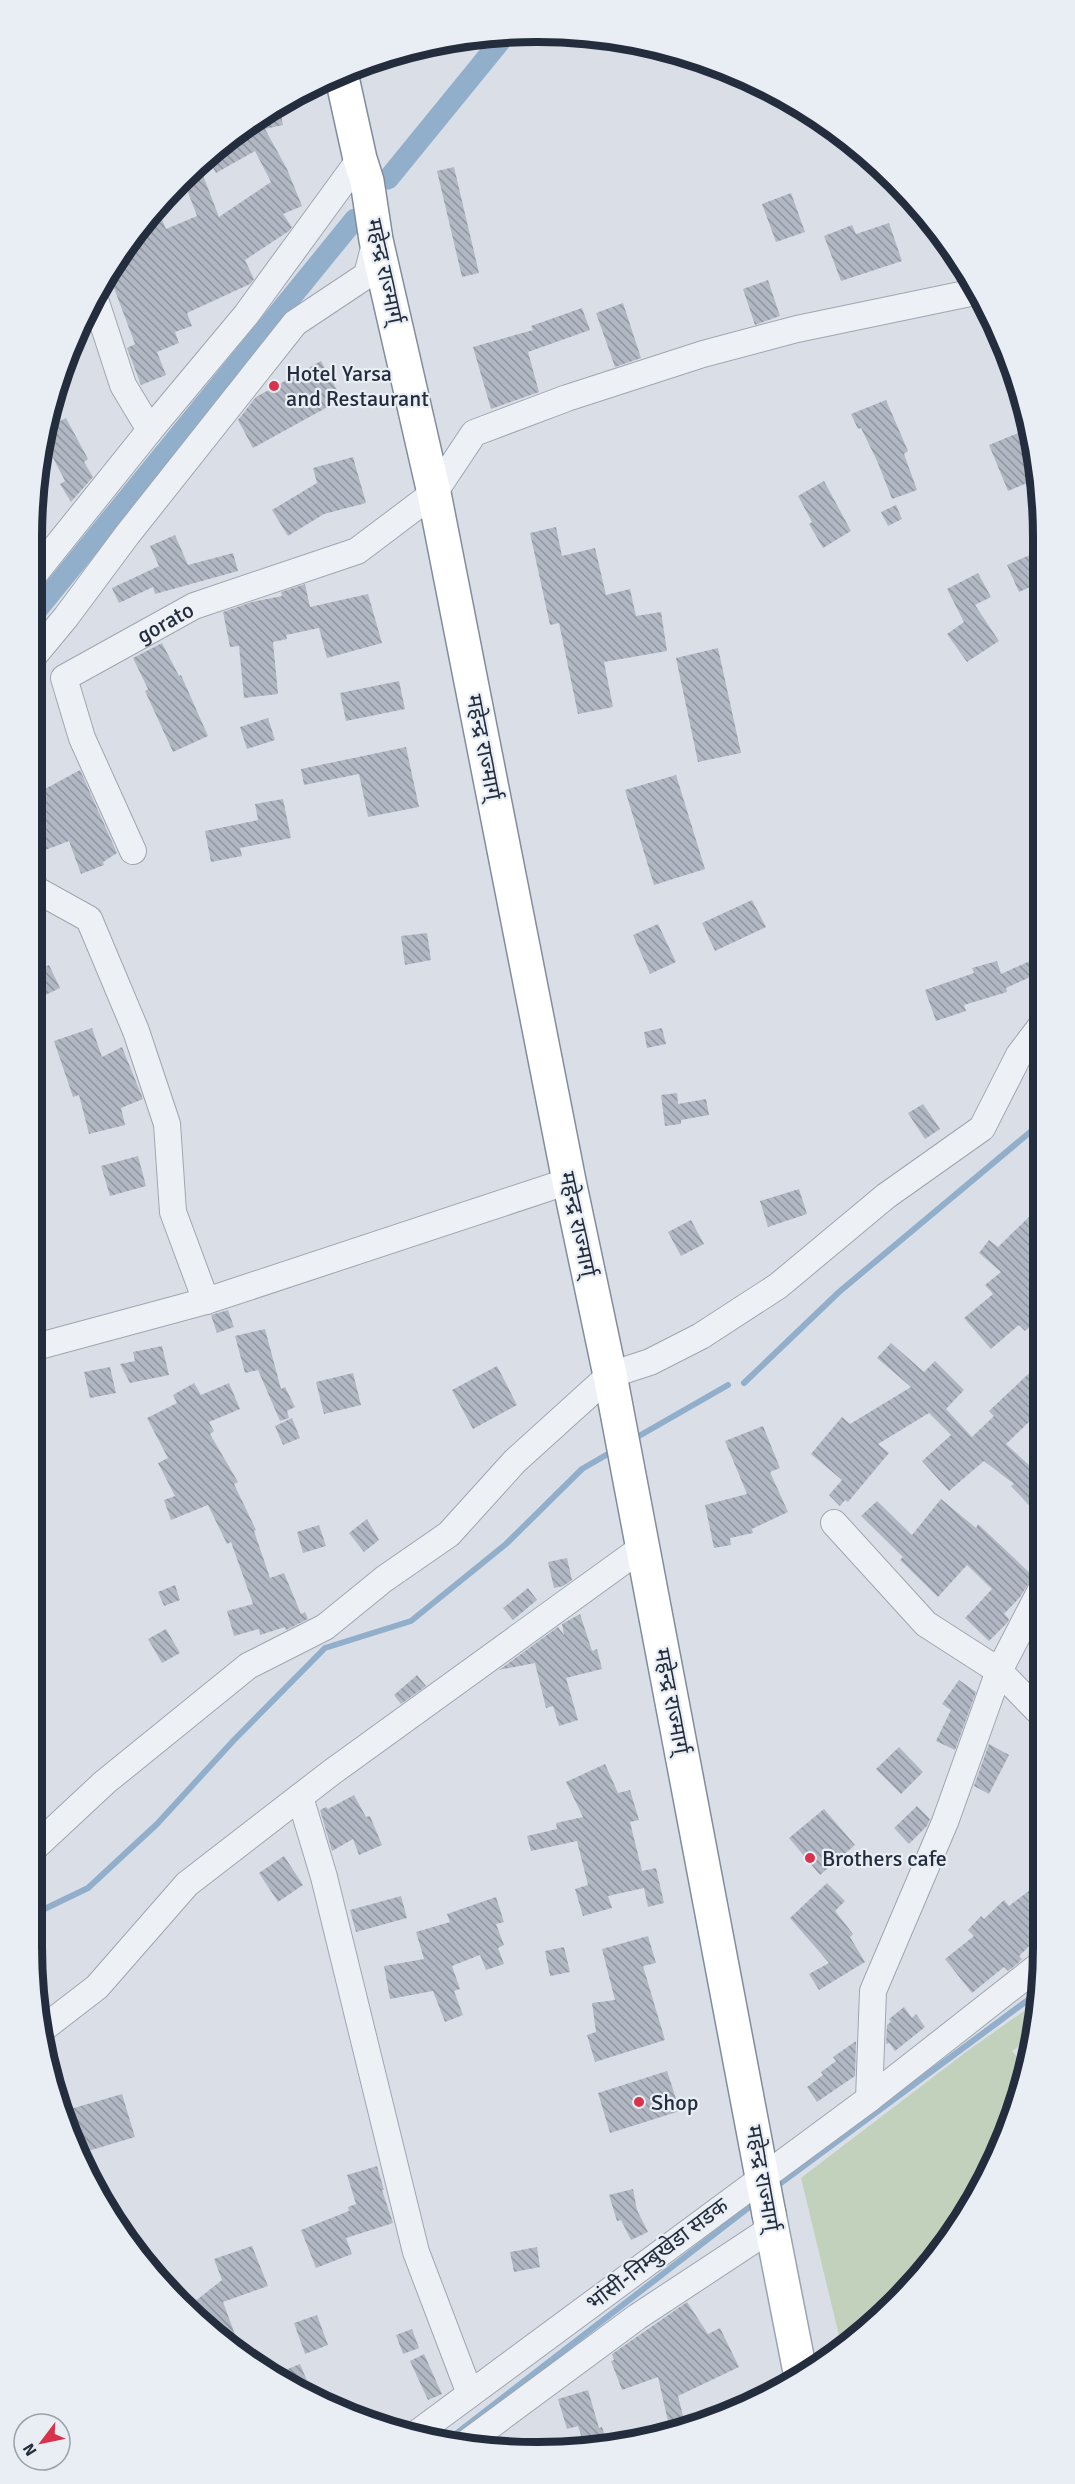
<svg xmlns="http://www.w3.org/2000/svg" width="1075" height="2484" viewBox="0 0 1075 2484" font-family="Signika,'Noto Sans Devanagari',sans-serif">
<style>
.green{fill:#c1d1bb}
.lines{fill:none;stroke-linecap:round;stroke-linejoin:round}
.stream{stroke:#91aecb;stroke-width:6}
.canal{stroke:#91aecb;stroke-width:21}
.building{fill:url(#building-back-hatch)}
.minor-casing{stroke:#9fa6b1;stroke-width:28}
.major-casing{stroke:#99a4b3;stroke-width:36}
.highway-casing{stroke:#818d9e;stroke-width:36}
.minor{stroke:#edf0f5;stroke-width:26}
.major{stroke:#fff;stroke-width:33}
.highway{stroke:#fff;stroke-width:33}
.poi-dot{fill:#d9324d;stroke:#e9eef4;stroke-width:2}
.labels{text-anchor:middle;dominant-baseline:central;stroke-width:4.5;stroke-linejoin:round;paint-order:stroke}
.street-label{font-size:22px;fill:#232d3d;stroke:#e9eef4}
.poi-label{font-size:22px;fill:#232d3d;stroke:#e9eef4;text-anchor:start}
.rim{fill:none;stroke:#232d3d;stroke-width:8}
</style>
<defs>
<pattern id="building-back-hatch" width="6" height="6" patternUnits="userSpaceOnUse" patternTransform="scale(1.5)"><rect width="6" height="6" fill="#b1b8c4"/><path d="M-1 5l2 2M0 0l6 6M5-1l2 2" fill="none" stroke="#9096a0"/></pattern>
</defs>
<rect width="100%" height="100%" fill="#dadfe7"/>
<path class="green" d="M1034 2004 1028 2040 1012 2051 1024 2065 1017 2109 939 2255 871 2327 842 2348 801 2178 966 2052Z"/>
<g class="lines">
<path class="stream" d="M744 1383 839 1292 1041 1123
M632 1440 728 1385
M32 1915 88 1888 157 1824 234 1740 325 1648 411 1621 506 1544 582 1469 613 1451
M774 2188 1036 1994
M444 2443 756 2202"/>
<path class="canal" d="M388 179 507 33
M32 616 355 219"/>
</g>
<path class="building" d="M279 105 283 125 265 129 287 169 302 206 283 214 292 227 289 231 245 260 254 279 250 284 187 313 192 326 175 332 179 343 157 352 166 375 141 385 127 348 135 344 108 272 130 242 142 238 139 229 156 205 166 229 197 216 183 179 189 174 201 170 219 217 271 182 255 151 216 173 207 157 233 134Z
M454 167 479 273 462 277 437 171Z
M791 193 805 232 776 242 762 204Z
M889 223 902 261 841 281 824 236 852 225 856 234Z
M768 280 780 316 755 325 743 289Z
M623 303 641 358 615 367 596 313Z
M582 308 590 330 528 352 539 392 491 409 473 347 533 330 531 326Z
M321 361 342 399 253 448 238 420 256 397Z
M886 400 908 451 904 454 917 490 892 499 878 463 861 428 858 429 851 414Z
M66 418 88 459 84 462 93 477 71 502 60 484 65 481 47 446 50 426Z
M1028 429 1039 478 1008 491 989 445Z
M353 457 366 503 324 514 288 536 272 510 317 483 313 468Z
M824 481 851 531 823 548 809 524 812 522 798 496Z
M896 505 902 519 888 526 881 512Z
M556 527 562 556 595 548 606 595 630 589 636 616 661 612 667 651 604 662 613 707 578 714 559 623 550 625 530 533Z
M175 535 188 565 233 553 238 571 155 594 153 587 119 603 112 588 159 566 150 546Z
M1032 554 1039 570V583L1019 592 1007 565Z
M978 573 991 597 975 605 999 641 967 662 947 634 964 622 947 589Z
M305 584 310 607 368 594 382 643 327 658 319 628 286 635 287 639 273 642 278 694 244 698 239 646 230 647 223 612 252 602 282 596 281 592Z
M162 643 179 676 181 675 208 736 173 752 145 691 148 689 133 658Z
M718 648 741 753 698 762 676 658Z
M399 681 405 709 346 721 340 693Z
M268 718 275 740 247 749 240 727Z
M406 747 419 807 368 817 359 774 304 785 301 769Z
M80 770 117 853 103 862 104 865 81 874 69 841 32 855V796Z
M676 775 705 869 654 885 625 790Z
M283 799 291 838 240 848 242 856 211 862 205 831 258 820 255 804Z
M752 900 766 927 715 951 702 923Z
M658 924 676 962 650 974 633 935Z
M427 933 431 960 405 965 401 936Z
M1041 956V972L1006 988 1007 992 964 1005 966 1011 936 1021 925 990 974 973 972 968 997 961 1001 974Z
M49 965 60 988 37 999 32 986V973Z
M92 1028 102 1057 122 1047 143 1099 121 1108 125 1125 89 1134 79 1095 73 1097 54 1041Z
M662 1028 666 1044 647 1048 644 1032Z
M677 1093 678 1104 706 1099 709 1115 681 1120V1124L665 1126 661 1095Z
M923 1104 940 1129 925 1139 908 1113Z
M138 1156 146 1186 110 1196 101 1166Z
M799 1189 807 1214 768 1227 760 1201Z
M1033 1213 1041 1222 1042 1317 1025 1331 1019 1325 991 1349 964 1318 993 1294 985 1285 1001 1272 979 1253 989 1240 998 1247Z
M691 1220 704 1244 681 1256 668 1232Z
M228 1310 234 1327 217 1333 211 1315Z
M265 1329 281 1389 285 1387 295 1407 287 1411 289 1418 280 1421 258 1370 245 1373 235 1336Z
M891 1343 924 1372 935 1361 964 1390 946 1409 972 1437 994 1416 989 1411 1042 1361V1430L1031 1420 1006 1444 1042 1477V1519L1011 1486 1014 1484 984 1461 949 1491 922 1461 951 1435 929 1413 878 1444 889 1453 848 1502 845 1500 840 1506 829 1495 842 1480 811 1454 842 1417 850 1424 911 1387 877 1358Z
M162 1346 169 1375 130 1383 120 1364 135 1361 133 1352Z
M497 1366 517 1405 473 1429 452 1390Z
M110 1367 116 1393 90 1398 84 1372Z
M353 1373 361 1405 324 1414 316 1382Z
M194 1383 201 1395 229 1383 240 1409 209 1422 214 1431 210 1434 238 1482 234 1484 256 1530 254 1531 270 1578 284 1573 301 1614 305 1612 308 1619 286 1630 285 1627 260 1635 259 1629 234 1636 227 1611 253 1604 231 1542 227 1544 208 1505 171 1520 164 1500 175 1496 158 1463 168 1458 147 1418 177 1403 173 1395Z
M292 1418 300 1438 283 1445 275 1426Z
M763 1426 780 1468 770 1472 788 1512 752 1529 753 1533 730 1538 731 1545 714 1548 705 1505 747 1494 725 1441Z
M941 1499 976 1528 978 1524 1033 1576 1020 1597 1004 1614 1009 1619 1008 1622 989 1641 965 1618 992 1589 967 1565 938 1597 900 1560 903 1557 861 1516 877 1501 912 1535Z
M367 1519 379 1540 364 1552 349 1533Z
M319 1525 326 1546 303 1553 297 1532Z
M567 1558 572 1580 563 1586 554 1588 548 1562Z
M175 1585 180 1600 164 1606 158 1592Z
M528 1588 537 1600 513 1620 503 1608Z
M580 1614 592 1651 597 1649 602 1669 566 1678 578 1720 559 1726 553 1706 546 1708 535 1663 499 1670 558 1627 564 1635 562 1624Z
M166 1629 180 1653 162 1663 148 1639Z
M417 1675 426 1686 401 1704 394 1695Z
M959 1680 976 1692 955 1750 936 1741 951 1710 942 1704Z
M989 1744 1009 1755 989 1794 974 1786Z
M899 1747 923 1772 901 1794 876 1769Z
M605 1764 618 1793 630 1790 639 1820 630 1822 642 1871 656 1868 664 1903 648 1907 644 1888 608 1896 612 1908 583 1916 575 1889 588 1885 577 1841 531 1851 527 1836 557 1829 556 1823 583 1817 566 1782Z
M354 1795 366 1817 370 1816 382 1845 359 1855 353 1839 332 1851 320 1810 326 1807 328 1809Z
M917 1806 930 1819 927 1826 909 1844 894 1828Z
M824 1809 855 1845 820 1875 789 1838Z
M284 1856 303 1885 278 1902 259 1873Z
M1043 1880V1933L1019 1956 1022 1959 1017 1964 1008 1971 1004 1967 972 1993 945 1959 974 1936 968 1930 981 1916 984 1919 1004 1900 1009 1906Z
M827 1883 845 1901 835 1911 853 1934 850 1937 865 1962 819 1990 809 1974 829 1963 790 1918Z
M401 1896 407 1918 356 1932 350 1910Z
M496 1897 504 1922 496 1924 504 1945 498 1948 504 1964 486 1970 480 1955 452 1966 460 1989 454 1991 463 2015 445 2022 433 1991 390 1999 384 1966 424 1959 416 1932 450 1922 447 1914Z
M648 1936 656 1963 643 1966 665 2040 595 2062 587 2035 596 2032 592 2003 615 2000 602 1949Z
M564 1947 570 1972 550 1976 545 1951Z
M904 2007 912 2018 916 2014 925 2027 895 2051 889 2043 886 2044 887 2025 891 2022 889 2019Z
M856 2041 855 2076 817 2102 807 2087 823 2075 821 2072 836 2061 833 2057Z
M667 2071 680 2111 610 2133 598 2093Z
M122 2094 135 2137 78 2154 60 2112Z
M377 2166 384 2190H382L393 2223 346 2238 352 2254 316 2268 301 2230 349 2211 348 2207 356 2204 347 2175Z
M633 2189 637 2210 648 2232 631 2240 621 2220 617 2221 609 2195Z
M252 2246 268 2286 223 2302 240 2348 189 2306 222 2280 214 2259Z
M537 2247 540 2267 514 2272 510 2252Z
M687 2302 708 2334 720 2328 739 2367 678 2396 685 2424 670 2430 658 2377 622 2390 611 2361 614 2360 612 2354Z
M317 2315 328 2345 305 2354 294 2323Z
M412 2329 419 2348 403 2354 396 2335Z
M424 2354 442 2394 428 2400 410 2361Z
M300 2364 313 2395 285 2385 273 2375Z
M588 2390 599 2428 602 2427 608 2446 585 2448 578 2426 567 2429 558 2399Z"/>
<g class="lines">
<g class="minor-casing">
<g id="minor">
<path d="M94 296 123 385 150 430 246 315 360 159"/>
<path d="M32 577 150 430"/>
<path d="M32 658 66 617 127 535 295 323 367 275 376 240"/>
<path id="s1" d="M133 851 82 738 64 678 194 606 357 551 434 493 474 433 567 398 703 354 797 329 975 292"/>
<path d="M32 879 35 889 89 919 136 1031 167 1124 173 1212 206 1301"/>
<path d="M32 1348 206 1301 569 1181"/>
<path d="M834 1523 926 1624 999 1671 1043 1716"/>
<path d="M300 1797 324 1877 416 2252 470 2394"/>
<path d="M32 1850 105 1782 248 1666 325 1627 384 1579 449 1534 515 1461 610 1375 650 1362 701 1336 778 1286 886 1196 982 1128 1019 1055 1041 1026"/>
<path d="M45 2027 97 1987 187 1884 332 1772 643 1547"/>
<path d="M869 2099 873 1991 945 1822 999 1671 1042 1588"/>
<path d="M416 2434 869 2099 1041 1964"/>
<path d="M464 2445 637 2317 772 2228"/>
</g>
</g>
<g class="major-casing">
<path id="major" d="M769 2214 801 2377"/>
</g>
<g class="highway-casing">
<path id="highway" d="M341 73 360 159 367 181 376 240 434 493 569 1181 610 1375 769 2214"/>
</g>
<use href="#minor" class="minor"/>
<use href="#major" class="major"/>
<use href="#highway" class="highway"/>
</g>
<g class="poi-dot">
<circle cx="274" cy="386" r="6"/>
<circle cx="810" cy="1858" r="6"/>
<circle cx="639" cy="2102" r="6"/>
</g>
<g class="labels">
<g class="street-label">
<text transform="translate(385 271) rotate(78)">महेन्द्र राज्मार्ग्</text>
<text stroke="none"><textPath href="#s1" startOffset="302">gorato</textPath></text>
<text transform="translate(484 747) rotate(79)">महेन्द्र राज्मार्ग्</text>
<text transform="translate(578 1224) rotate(78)">महेन्द्र राज्मार्ग्</text>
<text transform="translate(672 1701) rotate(79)">महेन्द्र राज्मार्ग्</text>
<text transform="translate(763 2178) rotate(80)">महेन्द्र राज्मार्ग्</text>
<text transform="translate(657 2254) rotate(-37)">भांसी-निम्बुखेडा सडक</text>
</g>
<g class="poi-label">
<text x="286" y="373">Hotel Yarsa<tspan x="286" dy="25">and Restaurant</tspan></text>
<text x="822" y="1858">Brothers cafe</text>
<text x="651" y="2102">Shop</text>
</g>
</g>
<path d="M0 0H1075V2484H0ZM537 42H538A495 495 0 0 1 1033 537V1947A495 495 0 0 1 538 2442H537A495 495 0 0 1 42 1947V537A495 495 0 0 1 537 42Z" fill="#e9eef4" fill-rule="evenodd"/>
<path class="rim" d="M537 42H538A495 495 0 0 1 1033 537V1947A495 495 0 0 1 538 2442H537A495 495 0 0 1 42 1947V537A495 495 0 0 1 537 42Z"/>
<g transform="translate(42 2442) rotate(238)"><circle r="28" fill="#e9eef4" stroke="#9aa1ab" stroke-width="1.5"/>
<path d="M0-4.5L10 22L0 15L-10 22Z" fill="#d9324d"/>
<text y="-9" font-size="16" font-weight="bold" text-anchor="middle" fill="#232d3d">N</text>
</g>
</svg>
